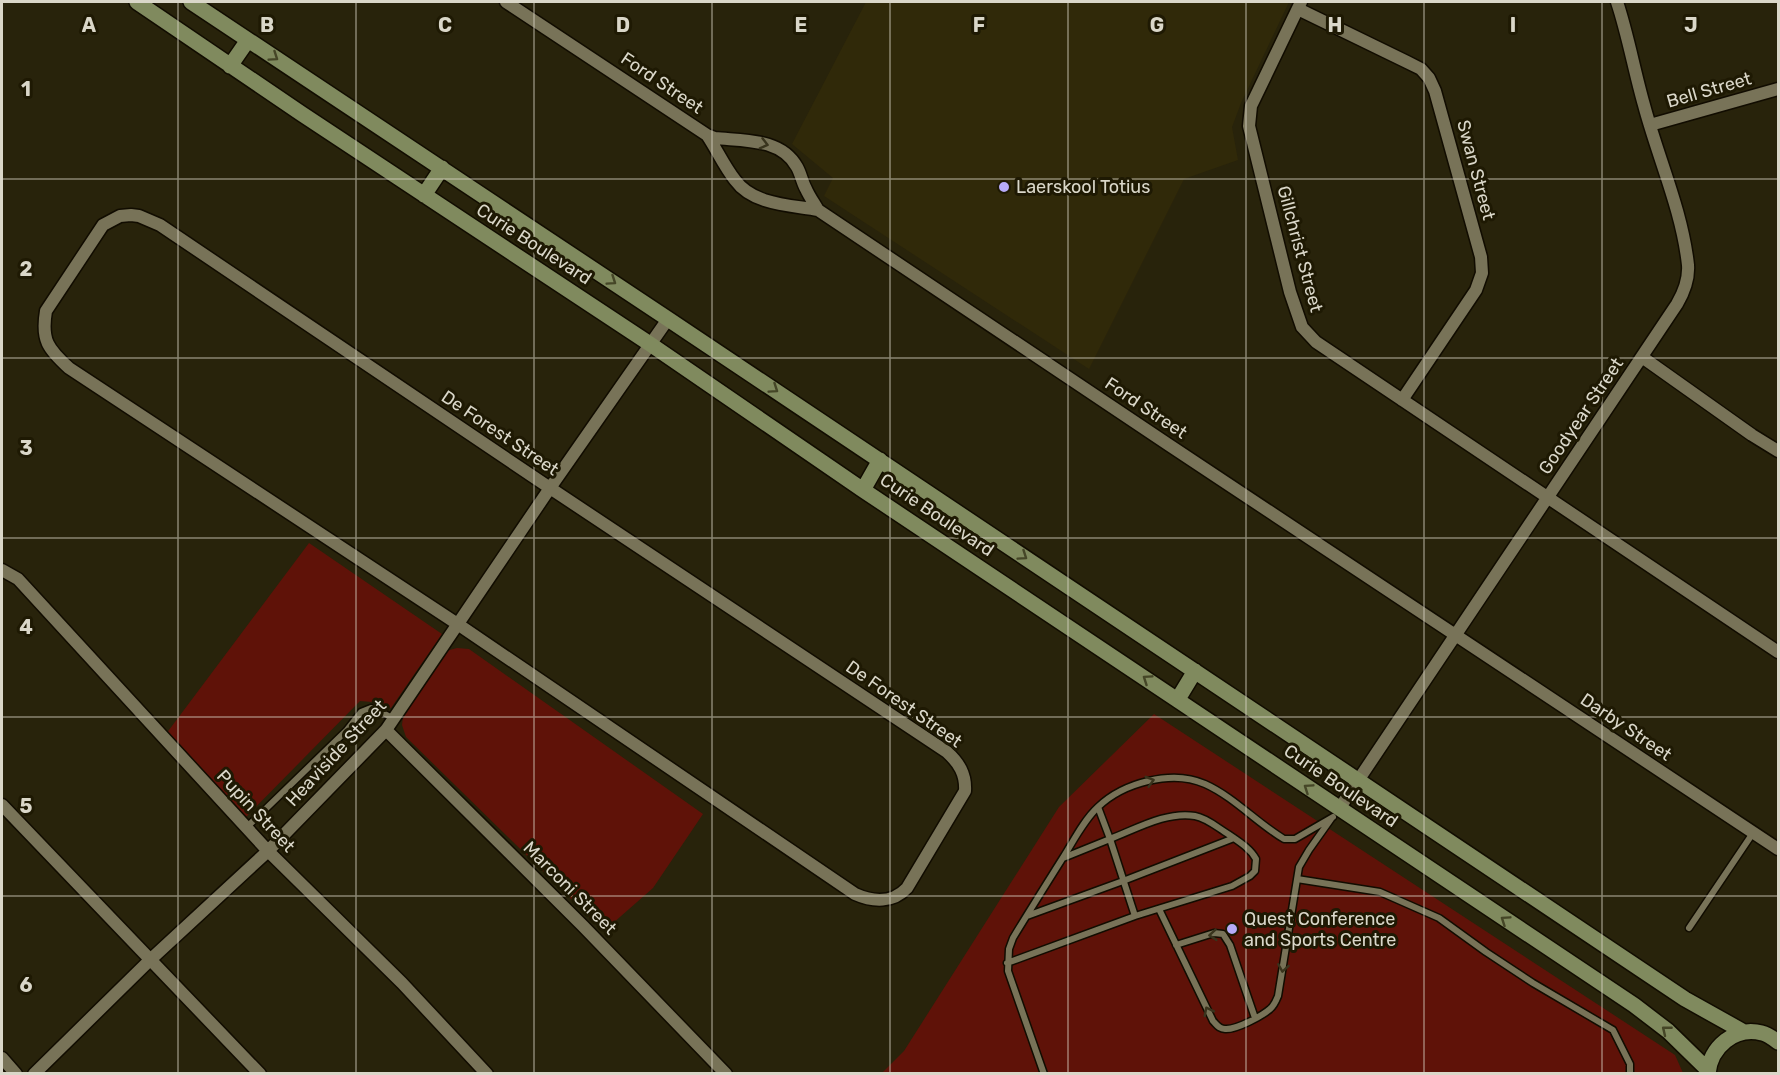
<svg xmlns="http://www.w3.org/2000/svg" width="1780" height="1075" viewBox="0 0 1780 1075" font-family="Rubik,sans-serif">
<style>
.built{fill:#302909}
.green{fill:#5f1208}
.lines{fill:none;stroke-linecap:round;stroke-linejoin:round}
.lane-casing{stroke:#110c00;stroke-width:9}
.street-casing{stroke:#110c00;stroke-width:15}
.secondary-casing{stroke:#110c00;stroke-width:18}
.lane{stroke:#787358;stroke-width:6}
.street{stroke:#787358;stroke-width:12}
.secondary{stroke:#808a5e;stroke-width:15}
.oneway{stroke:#454627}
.oneway2{stroke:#39341d}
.grid{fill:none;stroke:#dad7c9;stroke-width:1.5;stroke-opacity:0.55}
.poi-dot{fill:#b7abf8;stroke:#1e1903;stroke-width:2}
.labels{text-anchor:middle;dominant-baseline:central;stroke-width:6;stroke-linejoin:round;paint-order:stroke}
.street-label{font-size:18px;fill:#dad7c9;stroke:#1e1903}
.poi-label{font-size:18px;fill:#dad7c9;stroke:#1e1903;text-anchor:start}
.grid-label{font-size:20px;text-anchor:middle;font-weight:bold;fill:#dad7c9;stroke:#1e1903;stroke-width:6;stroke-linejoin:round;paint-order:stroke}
</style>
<rect width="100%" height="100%" fill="#28230b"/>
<path class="built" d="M866 2H1289L1241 103 1232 127 1238 160 1184 179 1089 369 824 196 833 178 792 144Z"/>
<path class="green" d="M309 543 442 634 391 708 372 702 360 701 246 817 166 734Z
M457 648 469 649 703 814 653 888 604 931 406 737 402 725 403 717 446 651Z
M1154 714 1675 1055 1683 1073 881 1074 904 1051 1059 807Z"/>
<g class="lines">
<g class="lane-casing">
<path id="lane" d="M247 827 346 731 361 712 371 708 376 709 394 719
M1063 858 1110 839 1098 807
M1297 879 1380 892 1439 918 1486 952 1533 983 1613 1030 1630 1064V1074
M1159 909 1213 1021C1217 1025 1219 1029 1225 1029 1236 1030 1262 1016 1270 1009 1274 1006 1276 1001 1278 996L1299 867 1309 850 1331 819
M1027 916 1123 881 1234 838
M1689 928 1753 833
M1176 945 1214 933 1223 934 1230 945 1255 1018
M1007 963 1135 916 1232 886 1250 876 1255 871 1256 859C1250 848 1238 841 1228 834 1218 828 1207 818 1195 816 1167 811 1136 829 1110 839L1135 916
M1044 1074 1008 971 1009 949 1013 938C1030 910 1047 883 1064 856 1074 840 1084 820 1098 807 1123 783 1172 769 1205 784 1234 797 1257 823 1284 839H1295L1333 817"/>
</g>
<g class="street-casing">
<path id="street" d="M506 2 707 135 715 138C744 141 781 138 797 167 801 174 802 182 806 189 809 196 814 203 818 210L1169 445 1778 849
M1301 2 1251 106 1249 126 1290 292 1302 327 1316 342 1778 652
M1298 9 1407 62 1421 69 1429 78 1435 91 1481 257 1482 273 1476 290 1402 400
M1650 125 1778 89
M707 135C717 150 724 166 735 180 753 205 790 205 818 210
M131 215 139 216 160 225 550 488 947 752C959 763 966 774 965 791L907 888C893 903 873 902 855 894L459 625 69 368C48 349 41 340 46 311L103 225 120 216Z
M1642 357 1752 435 1778 451
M2 570 18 579 268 851 402 983 487 1074
M386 730 583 926 726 1074
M2 805 260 1074
M1339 809 1677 304C1684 292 1689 279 1688 265 1682 210 1658 158 1644 105 1634 70 1628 35 1617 2
M2 1058 16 1074
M34 1074 150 960 268 851 386 730 550 488 668 319"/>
</g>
<g class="secondary-casing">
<path id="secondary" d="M137 2 302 114 650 344 863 490 1634 1005 1668 1031 1708 1070
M191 2 668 319 1685 999 1744 1032
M230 66 248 40
M424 195 442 168
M863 490 880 460
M1178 699 1195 671
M1708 1074C1710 1047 1735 1026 1762 1033 1767 1034 1774 1039 1778 1042"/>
</g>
<use href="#lane" class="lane"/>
<use href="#street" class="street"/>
<use href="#secondary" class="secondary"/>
</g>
<defs><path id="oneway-chevron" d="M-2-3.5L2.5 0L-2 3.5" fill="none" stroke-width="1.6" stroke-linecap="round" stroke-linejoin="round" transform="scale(1.5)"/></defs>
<g class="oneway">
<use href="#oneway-chevron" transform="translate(274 57) rotate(34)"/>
<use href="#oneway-chevron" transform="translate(612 281) rotate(34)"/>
<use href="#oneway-chevron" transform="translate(774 389) rotate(34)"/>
<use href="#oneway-chevron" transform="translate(1023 556) rotate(34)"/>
<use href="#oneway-chevron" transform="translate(1147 679) rotate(-146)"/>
<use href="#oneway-chevron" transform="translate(1308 788) rotate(-146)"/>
<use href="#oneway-chevron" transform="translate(1505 920) rotate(-146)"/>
<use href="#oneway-chevron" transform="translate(1666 1030) rotate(-141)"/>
</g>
<g class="oneway2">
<use href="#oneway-chevron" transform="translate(764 144) rotate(15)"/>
<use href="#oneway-chevron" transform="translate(1150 781) rotate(-16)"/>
<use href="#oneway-chevron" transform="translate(1213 935) rotate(175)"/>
<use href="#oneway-chevron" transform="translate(1283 968) rotate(99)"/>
<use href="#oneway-chevron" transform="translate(1208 1011) rotate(-117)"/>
</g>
<path class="grid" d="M178 2V1074M356 2V1074M534 2V1074M712 2V1074M890 2V1074M1068 2V1074M1246 2V1074M1424 2V1074M1602 2V1074M2 179H1778M2 358H1778M2 538H1778M2 717H1778M2 896H1778"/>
<g class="poi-dot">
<circle cx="1004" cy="187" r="6"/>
<circle cx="1232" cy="929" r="6"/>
</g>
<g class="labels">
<g class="street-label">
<text transform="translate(662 83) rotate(34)">Ford Street</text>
<text transform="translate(1709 90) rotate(-16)">Bell Street</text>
<text transform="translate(1476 170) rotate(75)">Swan Street</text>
<text transform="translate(534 244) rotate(33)">Curie Boulevard</text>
<text transform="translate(1300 249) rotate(75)">Gillchrist Street</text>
<text transform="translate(1146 408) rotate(34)">Ford Street</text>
<text transform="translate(1581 416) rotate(-56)">Goodyear Street</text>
<text transform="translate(500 433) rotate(34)">De Forest Street</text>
<text transform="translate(937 515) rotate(34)">Curie Boulevard</text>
<text transform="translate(904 704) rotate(35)">De Forest Street</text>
<text transform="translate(1626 727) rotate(34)">Darby Street</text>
<text transform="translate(336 753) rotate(-47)">Heaviside Street</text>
<text transform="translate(1341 786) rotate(34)">Curie Boulevard</text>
<text transform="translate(256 811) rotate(47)">Pupin Street</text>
<text transform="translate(570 888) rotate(45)">Marconi Street</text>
</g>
<g class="poi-label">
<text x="1016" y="187">Laerskool Totius</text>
<text x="1244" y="919">Quest Conference<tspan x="1244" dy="21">and Sports Centre</tspan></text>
</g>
</g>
<g class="grid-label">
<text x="89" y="32">A</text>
<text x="267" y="32">B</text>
<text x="445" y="32">C</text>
<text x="623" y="32">D</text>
<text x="801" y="32">E</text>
<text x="979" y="32">F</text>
<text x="1157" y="32">G</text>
<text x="1335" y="32">H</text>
<text x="1513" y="32">I</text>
<text x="1691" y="32">J</text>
<text x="26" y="96">1</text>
<text x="26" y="276">2</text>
<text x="26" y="455">3</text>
<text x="26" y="634">4</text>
<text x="26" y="813">5</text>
<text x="26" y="992">6</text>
</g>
<rect width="1780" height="1075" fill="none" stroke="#dad7c9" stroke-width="6"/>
</svg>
